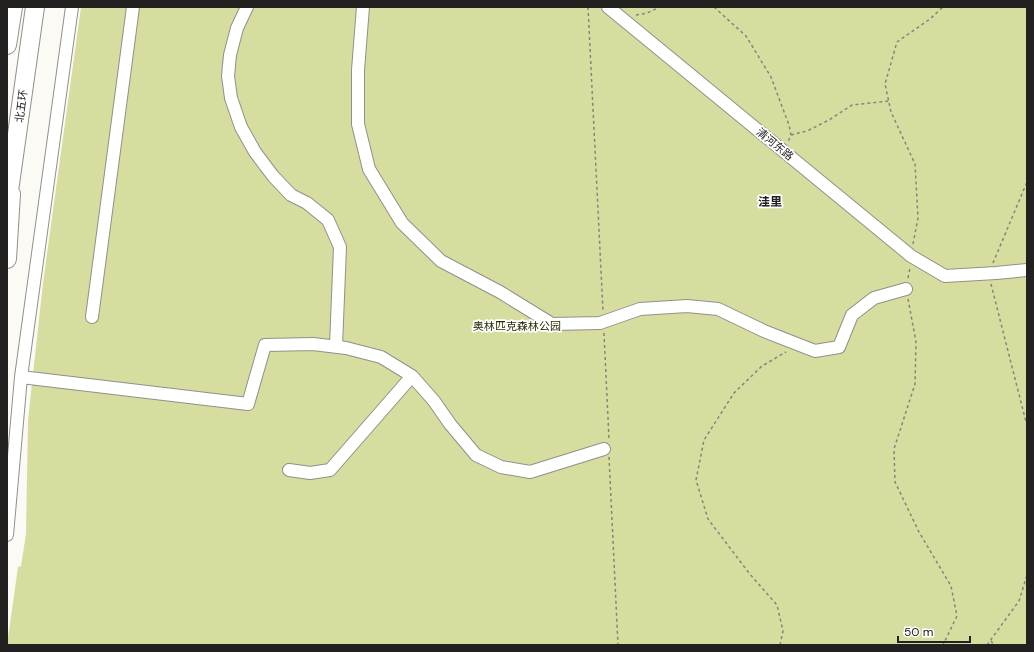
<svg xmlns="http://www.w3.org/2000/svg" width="1034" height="652" viewBox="0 0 1034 652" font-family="'DM Sans','Noto Sans SC',sans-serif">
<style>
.green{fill:#d6dd9f}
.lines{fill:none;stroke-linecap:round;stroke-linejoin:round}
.minor-casing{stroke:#91908a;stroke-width:14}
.highway-casing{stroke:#91908a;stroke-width:20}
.path{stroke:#858380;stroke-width:1.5;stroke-dasharray:3 3;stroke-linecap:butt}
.minor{stroke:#fff;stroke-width:12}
.highway{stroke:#fff;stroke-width:18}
.labels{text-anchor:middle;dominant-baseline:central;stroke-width:3.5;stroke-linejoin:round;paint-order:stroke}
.street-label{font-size:11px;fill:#22211f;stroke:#fff}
.park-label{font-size:11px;fill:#2a2d04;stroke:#fff}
.neighbourhood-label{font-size:12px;font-weight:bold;fill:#22211f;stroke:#fff}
</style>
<rect width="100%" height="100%" fill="#fcfaf4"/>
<path class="green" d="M81 7H1027V645H7L18 567 21 566 26 534 28 420 43 283Z"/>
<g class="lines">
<g class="minor-casing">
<path id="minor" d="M247 7 237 28 230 55 228 76 231 98 241 127 255 152 273 176 291 195 307 203 328 220 340 247 336 346
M363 7 358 70V124L369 169 402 223 441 261 500 292 552 324 600 323 640 309 687 306 718 309 764 331 815 351 839 347 852 315 874 298 906 289
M608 7 911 256 945 276 996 273 1027 270
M92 317 133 7
M21 377 248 404 265 345 313 344 346 348 381 357 412 376 434 401 450 424 476 455 501 467 530 472 604 449
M289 470 310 473 330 470 412 376
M7 535 21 377 72 7"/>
</g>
<g class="highway-casing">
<path id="highway" d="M7 45 13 7
M7 205 35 7
M7 259 11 194"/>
</g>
<path class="path" d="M588 7 603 311
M714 7 746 36 771 77 789 125 791 135 788 142
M636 15 647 13 660 7
M791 135 807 131 829 120 852 105 889 101
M913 244 918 218 915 164 891 112 885 84 897 42 930 19 943 7
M993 263 1027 182
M908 278 910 268
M991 284 1027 426
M908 299 916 342 915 384 894 449 895 482 919 532 951 586 957 616 943 645
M604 333 609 439
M609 457 618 645
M991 641 994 645
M780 645 783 631 777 605 749 573 708 519 696 480 704 440 734 393 762 366 786 352
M987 645 1019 601 1027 575"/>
<use href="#minor" class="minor"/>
<use href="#highway" class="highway"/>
</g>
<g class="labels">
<g class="street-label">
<text transform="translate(21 106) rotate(-82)">北五环</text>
<text transform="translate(775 144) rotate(39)">清河东路</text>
</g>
<g class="park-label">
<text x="517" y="326">奥林匹克森林公园</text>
</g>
<g class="neighbourhood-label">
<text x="770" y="202">洼里</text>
</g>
</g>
<rect width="1034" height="652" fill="none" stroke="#22211f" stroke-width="16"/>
<path d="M898 636v6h72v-6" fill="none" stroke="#22211f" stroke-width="2"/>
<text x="904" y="636" font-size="12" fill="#22211f" stroke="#ffffff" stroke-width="3" paint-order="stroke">50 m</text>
</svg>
